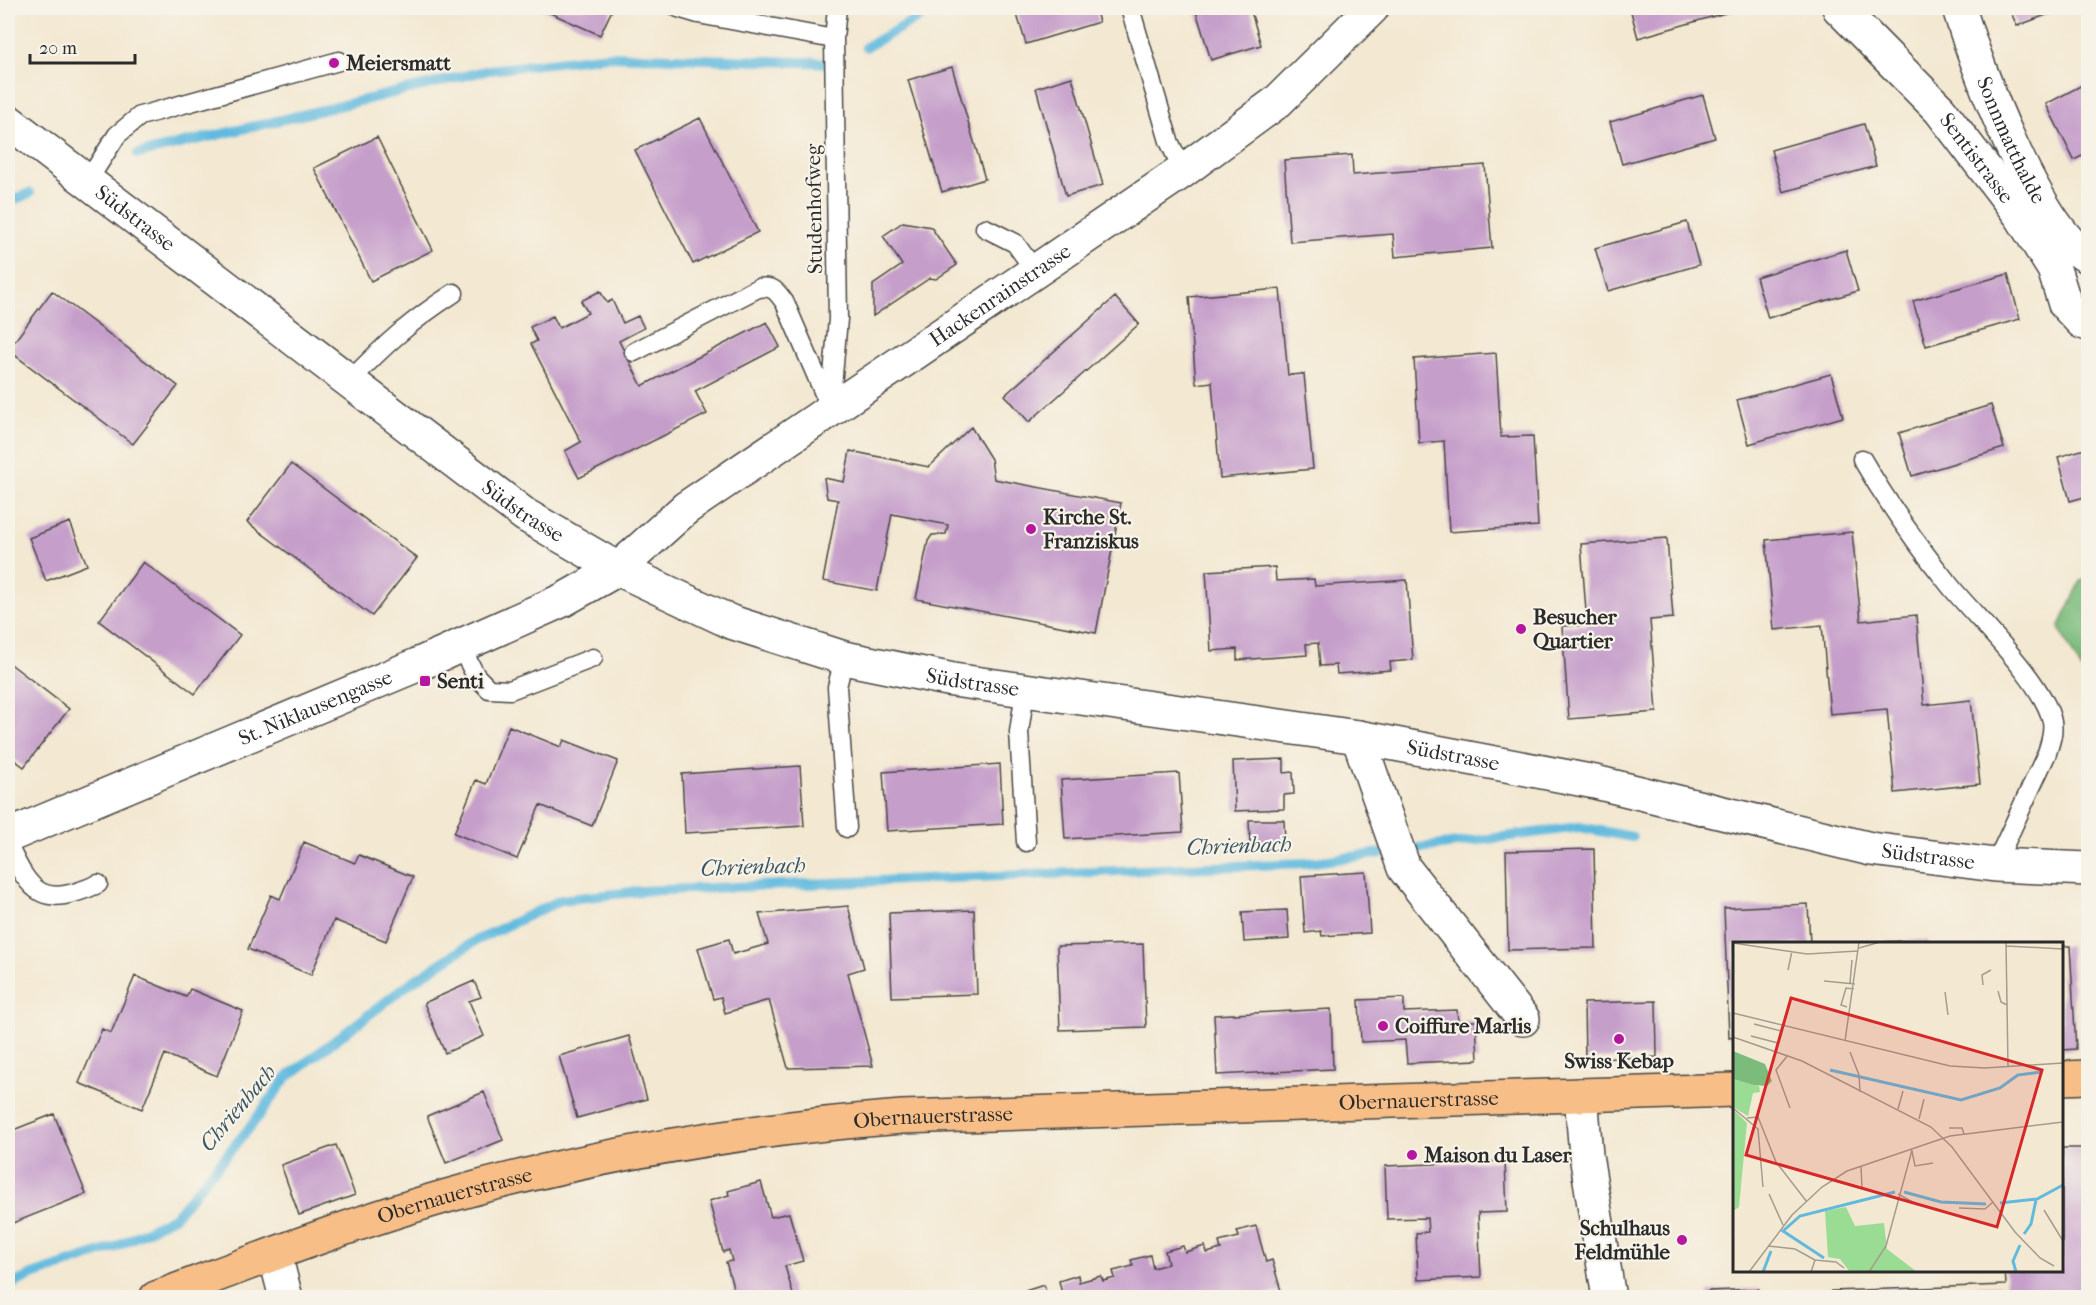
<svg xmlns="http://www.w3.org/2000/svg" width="2096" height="1305" viewBox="0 0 2096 1305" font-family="'IM FELL French Canon',serif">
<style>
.forest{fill:#7bbc7d;stroke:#537454;stroke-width:1.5}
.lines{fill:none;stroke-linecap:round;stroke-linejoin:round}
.stream{stroke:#61bade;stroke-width:10}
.building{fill:#c59eca}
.service-casing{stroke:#494744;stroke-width:21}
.minor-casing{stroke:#494744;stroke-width:36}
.tertiary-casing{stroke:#494744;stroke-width:36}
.primary-casing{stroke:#494744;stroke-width:36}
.service{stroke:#fff;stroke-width:18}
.minor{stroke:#fff;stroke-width:33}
.tertiary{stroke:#fff;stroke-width:33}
.primary{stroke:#f7be87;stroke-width:33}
.poi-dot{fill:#b5179e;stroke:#f7f3e8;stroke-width:2}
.labels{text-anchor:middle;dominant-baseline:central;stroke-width:4.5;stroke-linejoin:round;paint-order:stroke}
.poi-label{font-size:21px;font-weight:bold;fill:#2b2b2b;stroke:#f7f3e8;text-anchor:start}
.street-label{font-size:21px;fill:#2b2b2b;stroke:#f7f3e8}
.water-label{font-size:22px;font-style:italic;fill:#3b5661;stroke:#f7f3e8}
.inset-river{fill:none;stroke:#61bade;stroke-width:3}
.inset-road{fill:none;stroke:#a39c8f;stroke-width:1.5}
.view{fill:#d62828;fill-opacity:0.15;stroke:#d62828;stroke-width:3}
.inset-edge{fill:none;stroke:#2b2b2b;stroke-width:3}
</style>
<rect width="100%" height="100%" fill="#f7f3e8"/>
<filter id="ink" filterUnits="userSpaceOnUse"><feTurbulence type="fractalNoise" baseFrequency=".0167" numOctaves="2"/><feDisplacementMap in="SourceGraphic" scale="12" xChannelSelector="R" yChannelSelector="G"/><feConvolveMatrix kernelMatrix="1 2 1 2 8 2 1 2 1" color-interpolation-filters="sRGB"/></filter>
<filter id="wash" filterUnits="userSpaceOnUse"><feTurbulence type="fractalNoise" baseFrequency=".008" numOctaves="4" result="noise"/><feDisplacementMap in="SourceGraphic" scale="24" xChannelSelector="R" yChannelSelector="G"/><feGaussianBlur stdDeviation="1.35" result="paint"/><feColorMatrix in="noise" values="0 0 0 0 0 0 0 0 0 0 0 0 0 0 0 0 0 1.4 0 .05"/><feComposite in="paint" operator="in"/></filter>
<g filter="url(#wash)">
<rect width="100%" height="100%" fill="#f3e8d1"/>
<path class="forest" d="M2088 579V682L2059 628 2081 581Z"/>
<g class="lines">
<path class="stream" d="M866 47 936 8
M138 154 489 70 608 56 830 63
M8 202 30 193
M8 1286 32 1275 116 1247 175 1216 251 1126 286 1078 409 984 475 941 561 900 641 891 1306 863 1579 827 1632 837"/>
</g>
<g id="blocks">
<path class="building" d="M539 8H613L600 35Z
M1015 8H1095L1099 22 1026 44Z
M1195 8H1250L1261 45 1211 60Z
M1630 8H1731L1732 11 1638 38Z
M2009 8H2058L2059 10 2017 26Z
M952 67 985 179 942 192 908 80Z
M1072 77 1103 185 1066 196 1036 88Z
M2088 82V153L2074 160 2046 104Z
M1703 95 1715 138 1622 164 1610 122Z
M700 118 758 232 693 264 635 150Z
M1864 124 1876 166 1783 192 1771 150Z
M377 137 433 250 371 281 314 168Z
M1352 155 1353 175 1485 165 1492 248 1395 257 1393 234 1290 242 1284 160Z
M903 222 931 227 957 265 936 279 930 278 873 316V285L902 265 883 236Z
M1687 222 1699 265 1608 291 1595 248Z
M1846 250 1858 291 1768 318 1756 277Z
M2008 274 2020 319 1926 346 1913 301Z
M1280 289 1288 375 1304 374 1313 469 1220 478 1212 382 1196 384 1189 297Z
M52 291 178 386 133 444 8 350Z
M600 291 607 303 612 300 623 323 638 316 644 328 619 341 642 386 767 322 780 347 695 391 707 414 579 478 565 451 581 442 531 344 537 341 530 327 553 316 559 328 588 313 581 301Z
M1115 297 1139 324 1029 422 1005 395Z
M1496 353 1501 437 1533 436 1538 526 1449 532 1444 441 1419 443 1414 359Z
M1831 374 1843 417 1749 444 1737 400Z
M1991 405 2004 448 1912 476 1899 433Z
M971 427 991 459 994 479 1121 503 1096 633 916 599 928 541 932 535 946 534 948 525 892 514 877 591 823 581 838 500 827 498 824 478 844 482 850 451 929 467Z
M2088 448V496L2070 501 2058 457Z
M291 464 417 558 372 616 247 522Z
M70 522 87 565 46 581 29 538Z
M1852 532 1861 621 1916 615 1924 705 1971 700 1980 784 1895 793 1887 709 1830 714 1822 625 1774 630 1766 540Z
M1667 538 1673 618 1650 620 1657 712 1569 719 1562 626 1587 625 1581 544Z
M143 562 240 635 195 694 99 621Z
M1275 567 1276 581 1314 579 1315 586 1407 580 1413 660 1390 662 1391 670 1337 674 1336 665 1320 666 1318 643 1306 644 1307 655 1237 660V649L1211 651 1206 571Z
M8 662 69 709 24 767 8 755Z
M509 726 561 747 564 740 618 761 592 826 540 805 517 859 454 833 476 780 486 784Z
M1284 759V773L1293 772 1294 794 1284 795V809L1235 811 1233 761Z
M1000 764 1003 824 887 831 883 772Z
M800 766 804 826 685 833 682 774Z
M1179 773 1183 832 1065 839 1061 780Z
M1249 820H1284L1285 842 1250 843Z
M304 842 355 863 359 855 413 877 386 941 334 920 311 975 248 949 271 895 280 899Z
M1594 849 1596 948 1508 950 1506 851Z
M1366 872 1370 933 1322 936 1321 931 1305 933 1301 876Z
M1808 904 1810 944H1734V1037L1729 1038 1724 908Z
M848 906 864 968 848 973 873 1066 788 1068 769 1000 725 1013 721 997 713 999 698 948 729 939 733 954 768 944 759 914Z
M974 910 977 994 892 997 889 913Z
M1287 910 1289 939 1244 942 1242 912Z
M1928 940V944H1886V942Z
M1143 944 1146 1027 1060 1030 1057 946Z
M2062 946H2070L2076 1049 2062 1050Z
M135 976 186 997 190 989 243 1011 217 1076 165 1054 142 1109 79 1083 102 1029 111 1033Z
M474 981 481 997 469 1001 484 1036 445 1053 424 1003Z
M1404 998V1012L1457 1010 1458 1021H1476L1478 1060 1407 1063 1405 1040 1361 1042 1359 1000Z
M1656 1001 1657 1057 1585 1059 1584 1003Z
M1331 1009 1333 1069 1217 1075 1214 1015Z
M629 1036 647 1099 577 1118 559 1056Z
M484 1092 503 1140 446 1163 427 1116Z
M54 1114 86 1194 8 1225V1132Z
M336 1145 355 1195 299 1215 281 1165Z
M2062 1148H2088V1298H1832L1831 1291 2006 1285 2005 1270H2062Z
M1505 1161 1507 1212 1478 1213 1481 1277 1418 1280 1416 1233 1428 1232 1427 1218 1387 1219 1385 1166Z
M761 1182 771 1217 789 1213 803 1261 785 1266 794 1298H736L726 1262 732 1261 729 1250 723 1252 709 1201 729 1195 728 1191Z
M1256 1226 1266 1262 1272 1260 1281 1291 1260 1298H1053L1062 1294 1059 1281 1078 1275 1079 1282 1101 1276 1103 1281 1115 1278 1113 1271 1133 1266 1131 1260 1150 1255 1153 1268 1168 1264 1165 1251 1183 1246 1185 1252 1205 1246 1207 1253 1221 1249 1219 1242 1239 1237 1237 1231Z
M1044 1285 1048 1298H1027L1025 1291Z
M1759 1289V1298H1708V1291Z"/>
</g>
</g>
<g filter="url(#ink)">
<use href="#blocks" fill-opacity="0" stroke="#494744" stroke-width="1.5"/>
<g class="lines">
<g class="service-casing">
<path id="service" d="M678 8 698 14 834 39
M1130 8 1169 141 1183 171
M87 182 117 135 140 116 339 61
M985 228 1015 243 1035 271
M634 352 758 288C773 286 776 290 785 303L829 405
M350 381C384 345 412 320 454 293
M830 409 838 319 834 39 837 8
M1862 459C1888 504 1918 546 1951 587 1977 619 2045 683 2052 722 2054 733 2050 743 2047 753L1995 865
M460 646 476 676 489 689 510 690 593 658
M844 658 837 687 847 828
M1025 691 1019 732 1026 842
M8 845C31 895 43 908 98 884"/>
</g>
<g class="minor-casing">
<g id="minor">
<path id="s1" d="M1839 8 1940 110 2021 216 2054 269 2065 304 2082 322 2088 324"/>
<path id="s2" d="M1959 8C1976 65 2037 230 2088 257"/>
<path id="s3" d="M8 121 525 515 618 569 731 622 844 658 953 680 1358 737 1595 782 1871 849 1995 865 2088 869"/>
<path d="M1358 737 1404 868 1523 1019"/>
<path id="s4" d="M8 836 417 665 563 600 618 569 686 508 1183 171 1277 102 1372 8"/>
<path d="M275 1255 286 1298"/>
</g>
</g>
<g class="tertiary-casing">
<path id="tertiary" d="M1581 1095 1586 1155 1609 1298"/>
</g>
<g class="primary-casing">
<g id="primary">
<path d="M2062 1078 2088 1077"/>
<path id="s5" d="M156 1298C252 1262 349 1224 447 1196 596 1154 747 1129 902 1117L1734 1090"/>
</g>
</g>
<use href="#service" class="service"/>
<use href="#minor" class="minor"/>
<use href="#tertiary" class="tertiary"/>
<use href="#primary" class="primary"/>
</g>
</g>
<g class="poi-dot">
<circle cx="334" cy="63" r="6"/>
<circle cx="1031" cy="529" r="6"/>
<circle cx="1521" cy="629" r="6"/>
<rect x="419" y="675" width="12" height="12" rx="3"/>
<circle cx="1383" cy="1026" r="6"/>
<circle cx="1619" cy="1039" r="6"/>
<circle cx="1412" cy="1155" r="6"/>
<circle cx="1682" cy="1240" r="6"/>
</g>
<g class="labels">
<g class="poi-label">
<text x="346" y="63">Meiersmatt</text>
<text x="1043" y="517">Kirche St.<tspan x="1043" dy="24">Franziskus</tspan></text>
<text x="1533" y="617">Besucher<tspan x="1533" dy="24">Quartier</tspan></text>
<text x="437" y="681">Senti</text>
<text x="1395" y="1026">Coiffure Marlis</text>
<text x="1619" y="1061" text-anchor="middle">Swiss Kebap</text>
<text x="1424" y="1155">Maison du Laser</text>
<text x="1670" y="1228" text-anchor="end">Schulhaus<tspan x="1670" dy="24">Feldmühle</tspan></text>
</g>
<g class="street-label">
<text stroke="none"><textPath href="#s2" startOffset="142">Sonnmatthalde</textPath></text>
<text stroke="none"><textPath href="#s1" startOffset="204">Sentistrasse</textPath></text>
<text transform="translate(814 209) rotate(-91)">Studenhofweg</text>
<text stroke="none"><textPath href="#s3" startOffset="160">Südstrasse</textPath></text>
<text stroke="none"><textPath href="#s4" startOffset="1137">Hackenrainstrasse</textPath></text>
<text stroke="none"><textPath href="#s3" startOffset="646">Südstrasse</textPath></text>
<text stroke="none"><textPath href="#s3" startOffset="1132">Südstrasse</textPath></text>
<text stroke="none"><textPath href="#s4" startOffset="333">St. Niklausengasse</textPath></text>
<text stroke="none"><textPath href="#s3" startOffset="1618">Südstrasse</textPath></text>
<text stroke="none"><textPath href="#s3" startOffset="2104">Südstrasse</textPath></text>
<text stroke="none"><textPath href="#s5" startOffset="1288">Obernauerstrasse</textPath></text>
<text stroke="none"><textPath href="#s5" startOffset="802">Obernauerstrasse</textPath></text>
<text stroke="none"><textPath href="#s5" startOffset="316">Obernauerstrasse</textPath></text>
</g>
<g class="water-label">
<text transform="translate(1239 846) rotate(-2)">Chrienbach</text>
<text transform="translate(753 867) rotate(-2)">Chrienbach</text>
<text transform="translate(238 1108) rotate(-50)">Chrienbach</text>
</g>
</g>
<g transform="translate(1733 942)">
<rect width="330" height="330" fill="#f3e8d1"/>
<path d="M0 137 26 144 27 150 20 151 15 174 0 165ZM0 167 14 181 6 265 0 269ZM113 265 122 284 151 281 154 307 184 330H117L107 317 95 315 92 269Z" fill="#9adc93"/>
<path d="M0 109 32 122 39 139 34 144 21 143 0 137Z" fill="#7bbc7d"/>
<path class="inset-river" d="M97 128 228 158 267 146 285 133 308 130M171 250 208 260 253 262M267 261 304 257 330 243M291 292 298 282 303 258M91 316 50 289 67 274 162 250M30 330 38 309M283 330 280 319 287 303"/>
<path class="inset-road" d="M273 0 275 125M0 1 74 12 125 9M273 4 330 7M126 6 147 0M55 28 59 9M91 39 122 42M117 41 119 18M250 43 249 33 258 28M265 49 268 60 274 63M212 50 215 73M114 65 108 63 113 46 121 47M0 71 217 124 252 126 330 121M21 82 48 89M18 94 45 101 49 84M0 95 69 119 198 185 219 205 282 290 307 316 321 324M112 99 126 0M117 110 126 133 127 150M55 113 43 128 57 166M0 166 25 187 30 245M165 167 170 149M14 176 25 175 43 220 74 260M186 177 191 157M216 186H229L231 192M179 209 182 224 200 221M128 224 129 247M36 252 50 283M165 252 185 263M226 266 252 267 260 260M311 268 330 299M35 304 62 307 82 318M16 330 59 273 89 245 114 229 217 194 330 180M78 330 82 318 103 320 111 326M136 330 153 304 179 208"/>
<path class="view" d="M58 56 309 128 264 285 13 213Z"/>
<rect width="330" height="330" class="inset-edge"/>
</g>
<rect width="2096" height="1305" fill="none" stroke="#f7f3e8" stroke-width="30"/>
<path d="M30 54v9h105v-9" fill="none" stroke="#2b2b2b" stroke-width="3"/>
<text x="39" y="54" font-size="18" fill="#2b2b2b" stroke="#f7f3e8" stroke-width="4.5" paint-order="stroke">20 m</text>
</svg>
